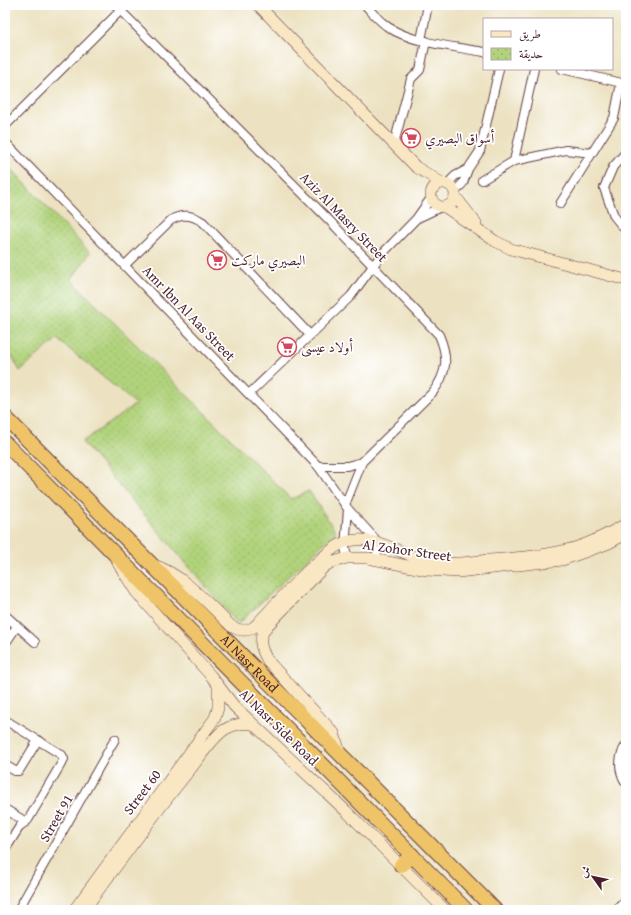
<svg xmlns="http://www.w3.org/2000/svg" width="631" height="915" viewBox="0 0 631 915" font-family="'Gentium Book Plus',Amiri,serif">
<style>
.park{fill:url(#park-dots);stroke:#7e7954}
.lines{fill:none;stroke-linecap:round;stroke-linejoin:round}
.street-casing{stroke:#623c42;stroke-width:10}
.secondary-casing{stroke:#623c42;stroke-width:12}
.highway-casing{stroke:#623c42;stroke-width:16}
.street{stroke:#fff;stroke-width:8}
.secondary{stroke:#f9e7c3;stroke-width:11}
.highway{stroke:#efc469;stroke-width:14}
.labels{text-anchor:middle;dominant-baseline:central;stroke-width:3.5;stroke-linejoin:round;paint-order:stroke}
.poi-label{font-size:14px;fill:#4a1f2b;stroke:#fff;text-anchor:start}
.street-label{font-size:14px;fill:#4a1f2b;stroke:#fff}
</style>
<defs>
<pattern id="park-dots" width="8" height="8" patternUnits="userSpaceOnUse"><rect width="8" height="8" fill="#b1d37c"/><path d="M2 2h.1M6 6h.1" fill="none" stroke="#9ab56b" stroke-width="1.8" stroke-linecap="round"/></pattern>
</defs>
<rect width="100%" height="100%" fill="#fff"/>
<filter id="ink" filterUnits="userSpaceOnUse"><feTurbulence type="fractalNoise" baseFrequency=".025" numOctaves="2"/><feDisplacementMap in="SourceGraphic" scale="8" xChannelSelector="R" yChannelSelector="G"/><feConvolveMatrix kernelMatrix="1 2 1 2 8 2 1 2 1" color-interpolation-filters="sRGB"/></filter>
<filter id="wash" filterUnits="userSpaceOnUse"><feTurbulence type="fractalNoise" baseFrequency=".012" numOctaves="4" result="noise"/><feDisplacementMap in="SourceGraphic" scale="16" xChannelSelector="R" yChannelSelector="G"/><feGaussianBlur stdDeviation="0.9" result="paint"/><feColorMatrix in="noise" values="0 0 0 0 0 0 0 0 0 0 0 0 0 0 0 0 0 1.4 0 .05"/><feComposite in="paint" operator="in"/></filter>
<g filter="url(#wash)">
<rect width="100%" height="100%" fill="#ece2c1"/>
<path class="park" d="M5 162 90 253 71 280 291 499 309 491 336 532 238 624 82 442 136 404 57 339 20 371 5 343Z"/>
</g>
<g filter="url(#ink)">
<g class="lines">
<g class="street-casing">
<path id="street" d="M115 5 329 220 439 335C449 358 447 373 433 392L362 462 345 505
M365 5C372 12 379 21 388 27 414 44 453 46 484 52
M421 40 428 5
M562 69 626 84
M5 126 126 5
M5 142 318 466 348 509 377 541 379 549 374 559
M394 144 411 79 420 70 426 41
M626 152 613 167 604 188 614 216 626 231
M514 161 566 150 592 153
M482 180 514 161 534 69
M447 184 455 176 468 169
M455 192 463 183 468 169 480 151 499 69
M560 204 614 118 621 83
M416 219 441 207
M125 265 171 220C183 213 192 215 203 222L310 335
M249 394 351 296 381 255 416 219 431 198
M318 466H347L362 462
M347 558 345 547 348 509
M5 615 35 642
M5 644 17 626
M5 720 62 755 64 759 28 820 20 826 5 850
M626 745C618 757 618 771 626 783
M5 765 15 771H19L38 740
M5 809 26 822
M18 910 115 739
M616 910 626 900"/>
</g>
<g class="secondary-casing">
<path id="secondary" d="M258 5 416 167 442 183
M431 195a12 12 0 1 1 24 0a12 12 0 1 1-24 0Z
M455 196 476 223
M445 207 495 241 511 249 626 280
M118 563 136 592 211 676 234 706 346 811 445 910
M154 565C185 576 208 604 231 626 239 631 246 632 254 627 274 606 322 551 345 542 376 532 402 557 432 562 451 565 470 562 489 560 518 558 546 556 574 548 592 543 610 533 626 524
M340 753 334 733 268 661C260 648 257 638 268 625L324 567 330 563 347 558H368L427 570 458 572 562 560 609 543 626 534
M74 910 215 718 218 708V686
M84 910C118 864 152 817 188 772 199 759 210 740 224 730 233 724 242 723 252 724"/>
</g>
<g class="highway-casing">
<g id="highway">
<path id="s1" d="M5 417 495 910"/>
<path d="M5 443 466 910"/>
<path d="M401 865 412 855"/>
</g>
</g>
<use href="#street" class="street"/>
<use href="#secondary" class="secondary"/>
<use href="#highway" class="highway"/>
</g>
</g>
<defs>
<g id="supermarket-ring" transform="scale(1)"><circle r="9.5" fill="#fff" stroke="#d1495b" stroke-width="1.5"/><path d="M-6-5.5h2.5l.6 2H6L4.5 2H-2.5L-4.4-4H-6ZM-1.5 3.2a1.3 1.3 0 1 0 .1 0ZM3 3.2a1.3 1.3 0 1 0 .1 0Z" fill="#d1495b"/></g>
</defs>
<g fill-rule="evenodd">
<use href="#supermarket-ring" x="411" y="138"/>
<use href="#supermarket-ring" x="217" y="260"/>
<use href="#supermarket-ring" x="287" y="347"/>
</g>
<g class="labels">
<g class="poi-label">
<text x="425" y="138">أسواق البصيري</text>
<text x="231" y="260">البصيري ماركت</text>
<text x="301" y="347">أولاد عيسى</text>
</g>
<g class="street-label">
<text transform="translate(344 217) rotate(46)">Aziz Al Masry Street</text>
<text transform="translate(189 313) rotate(46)">Amr Ibn Al Aas Street</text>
<text transform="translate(407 550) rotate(8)">Al Zohor Street</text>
<text stroke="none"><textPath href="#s1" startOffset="347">Al Nasr Road</textPath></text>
<text transform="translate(279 727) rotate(44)">Al Nasr Side Road</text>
<text transform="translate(142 792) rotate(-53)">Street 60</text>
<text transform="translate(56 818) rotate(-60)">Street 91</text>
</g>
</g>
<rect width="631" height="915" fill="none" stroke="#fff" stroke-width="20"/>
<rect x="483" y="18" width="130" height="52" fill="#ffffff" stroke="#b7a5aa"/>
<rect x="491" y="31" width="20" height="6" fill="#f9e7c3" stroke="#b7a5aa"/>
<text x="519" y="38" font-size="12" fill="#4a1f2b">طريق</text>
<rect x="491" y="48" width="20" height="12" fill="url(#park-dots)" stroke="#b7a5aa"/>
<text x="519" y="58" font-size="12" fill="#4a1f2b">حديقة</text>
<g transform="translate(593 877) rotate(303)" stroke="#ffffff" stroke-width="3" paint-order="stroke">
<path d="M0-3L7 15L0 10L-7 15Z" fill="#4a1f2b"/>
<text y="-6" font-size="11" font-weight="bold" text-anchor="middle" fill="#4a1f2b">ش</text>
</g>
</svg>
